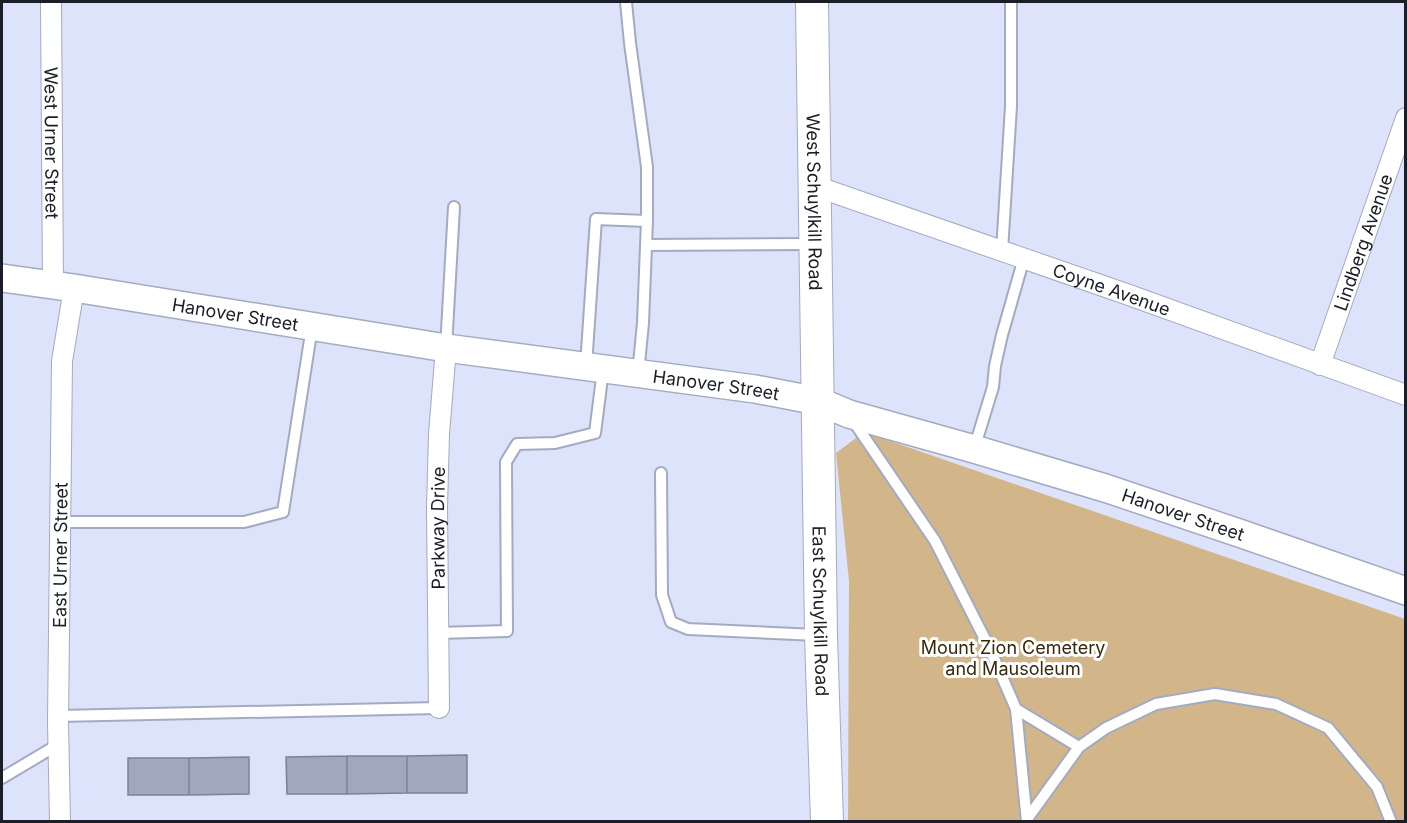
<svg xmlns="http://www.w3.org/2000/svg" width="1407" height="823" viewBox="0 0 1407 823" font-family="Inter,sans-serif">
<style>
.green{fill:#d2b689}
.building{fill:#a1a7bc;stroke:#7c8296;stroke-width:1.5}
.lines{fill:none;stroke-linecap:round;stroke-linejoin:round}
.lane-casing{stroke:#a4abc0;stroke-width:14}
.street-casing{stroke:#a4abc0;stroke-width:22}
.secondary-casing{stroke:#a4abc0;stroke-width:30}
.primary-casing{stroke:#a4abc0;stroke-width:34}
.lane{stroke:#fff;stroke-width:10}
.street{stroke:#fff;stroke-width:20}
.secondary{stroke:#fff;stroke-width:27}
.primary{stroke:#fff;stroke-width:32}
.labels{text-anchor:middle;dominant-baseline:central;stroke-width:6;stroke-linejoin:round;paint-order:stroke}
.street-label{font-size:18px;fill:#1b1e26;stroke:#fff}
.park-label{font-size:18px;fill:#37270b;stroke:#fff}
</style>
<rect width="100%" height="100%" fill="#dce3fa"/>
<path class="green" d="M864 432 1405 619V821H848L849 581 836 453Z"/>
<path class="building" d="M467 755V793H407V756Z
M347 756H407V793L347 794Z
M347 756V794H287L286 757Z
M249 757V794L189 795V758Z
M128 758H189V795H128Z"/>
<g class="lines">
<g class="lane-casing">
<path id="lane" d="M626 2 630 43 647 167V221
M646 245 814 244
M1002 251 1011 106V2
M446 348 454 207
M586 366 596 219 647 221 643 323 638 374
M854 422 935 541 989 647 1016 709 1027 822
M974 449 993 387 995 366 1002 335 1024 258
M661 473 662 595 671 622 688 629 817 635
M61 522H244L283 512 312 327
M438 633 507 631 506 462 517 444 555 443 595 433 603 370
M1016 709 1079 747 1106 728 1156 704 1215 694 1276 704 1328 728 1377 787 1391 822
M58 716 439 708
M2 778 59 744
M1027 819 1079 747"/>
</g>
<g class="street-casing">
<g id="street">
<path id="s1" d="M51 2 53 285"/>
<path id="s2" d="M815 186 1129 295 1406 395"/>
<path id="s3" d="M1320 365 1406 118"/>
<path id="s4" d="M439 708 437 507 439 434 446 348"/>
<path id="s5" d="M60 822 58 722 62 361 74 288"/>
</g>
</g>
<g class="secondary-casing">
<g id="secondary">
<path id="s6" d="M2 278 74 288 446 348 755 389 818 401 849 414 974 449 1105 488 1242 534 1406 591"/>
</g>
</g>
<g class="primary-casing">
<g id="primary">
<path id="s7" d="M812 2 821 635 827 822"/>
</g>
</g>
<use href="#lane" class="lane"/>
<use href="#street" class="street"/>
<use href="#secondary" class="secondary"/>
<use href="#primary" class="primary"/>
</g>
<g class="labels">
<g class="street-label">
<text stroke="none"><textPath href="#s1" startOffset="141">West Urner Street</textPath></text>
<text stroke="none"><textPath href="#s7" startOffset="200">West Schuylkill Road</textPath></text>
<text stroke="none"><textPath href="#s3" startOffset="130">Lindberg Avenue</textPath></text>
<text stroke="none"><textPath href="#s2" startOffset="314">Coyne Avenue</textPath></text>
<text stroke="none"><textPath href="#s6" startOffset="236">Hanover Street</textPath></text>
<text stroke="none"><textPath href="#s6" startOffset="722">Hanover Street</textPath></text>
<text stroke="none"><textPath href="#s6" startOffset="1208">Hanover Street</textPath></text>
<text stroke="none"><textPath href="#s4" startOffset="180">Parkway Drive</textPath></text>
<text stroke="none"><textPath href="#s5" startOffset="267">East Urner Street</textPath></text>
<text stroke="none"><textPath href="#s7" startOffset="609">East Schuylkill Road</textPath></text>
</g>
<g class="park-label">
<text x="1013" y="647">Mount Zion Cemetery<tspan x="1013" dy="21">and Mausoleum</tspan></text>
</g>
</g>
<rect width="1407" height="823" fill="none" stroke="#1b1e26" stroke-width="6"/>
</svg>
